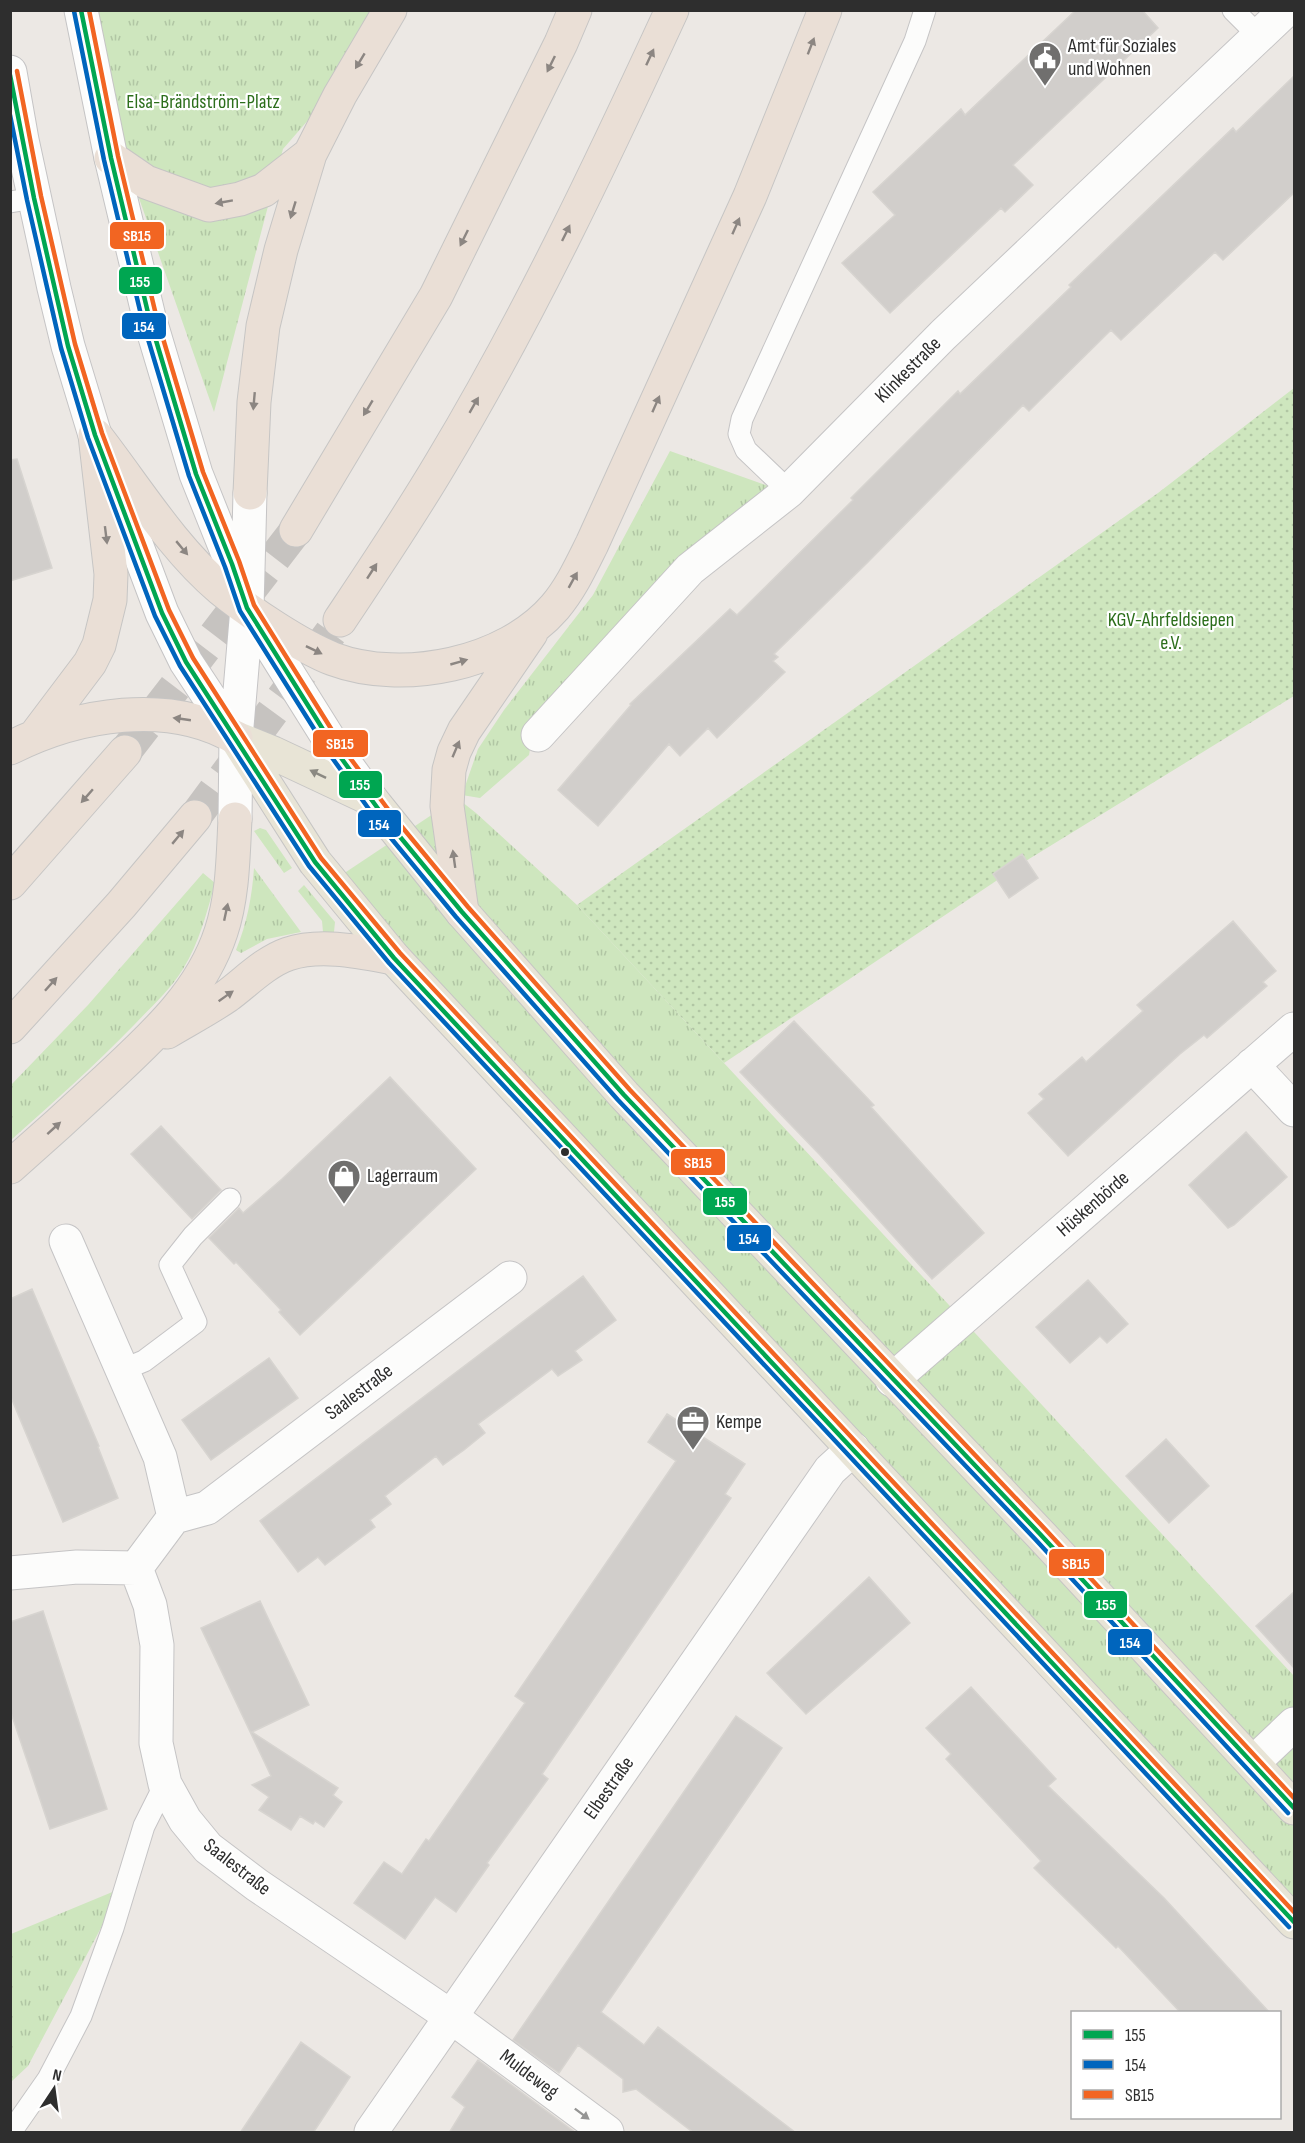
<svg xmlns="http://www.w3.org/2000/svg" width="1305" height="2143" viewBox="0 0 1305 2143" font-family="'Sofia Sans Condensed',sans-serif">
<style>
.grass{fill:url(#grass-tufts)}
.garden{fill:url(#garden-dots)}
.building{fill:#d1cecb;stroke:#d7d4d0;stroke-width:1.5}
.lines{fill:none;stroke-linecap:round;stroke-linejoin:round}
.motorway-tunnel{stroke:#c6c3c0;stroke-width:33;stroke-dasharray:33 16;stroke-linecap:butt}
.service-casing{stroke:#c5c4c5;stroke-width:23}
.minor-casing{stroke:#c5c4c5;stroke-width:35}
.secondary-casing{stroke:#c5c4c5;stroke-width:35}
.primary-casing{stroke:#c6c5c4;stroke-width:35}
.motorway-casing{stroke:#c6c5c4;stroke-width:35}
.service{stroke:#fcfcfb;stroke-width:21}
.minor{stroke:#fcfcfb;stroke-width:33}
.secondary{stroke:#fcfcfb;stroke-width:33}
.primary{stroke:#e8e4d6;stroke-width:33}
.motorway{stroke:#eadfd6;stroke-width:33}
.bus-1-casing{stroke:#fff;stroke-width:9}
.bus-2-casing{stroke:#fff;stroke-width:9}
.bus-3-casing{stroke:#fff;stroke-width:9}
.bus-1{stroke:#00a651;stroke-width:4.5}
.bus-2{stroke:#0065bd;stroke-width:4.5}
.bus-3{stroke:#f26522;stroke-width:4.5}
.oneway{fill:#8c8682}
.oneway2{fill:#8b8982}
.oneway3{fill:#959594}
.bus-dot{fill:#2e2e2e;stroke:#fff;stroke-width:2}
.labels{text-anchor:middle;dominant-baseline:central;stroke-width:4.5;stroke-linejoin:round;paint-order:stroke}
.poi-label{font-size:20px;fill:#2e2e2e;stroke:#fff;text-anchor:start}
.park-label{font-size:20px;fill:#2c6e1b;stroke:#fff}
.street-label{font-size:20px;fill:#2e2e2e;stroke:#fff}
.line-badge{stroke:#fff;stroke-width:2}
.badge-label{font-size:16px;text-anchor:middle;font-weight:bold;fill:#fff}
</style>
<defs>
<pattern id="grass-tufts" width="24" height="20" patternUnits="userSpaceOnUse" patternTransform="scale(1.5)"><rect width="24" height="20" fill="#cee6be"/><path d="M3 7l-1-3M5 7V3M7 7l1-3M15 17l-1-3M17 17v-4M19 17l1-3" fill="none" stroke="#b1c6a4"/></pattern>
<pattern id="garden-dots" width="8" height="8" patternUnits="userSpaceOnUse" patternTransform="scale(1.5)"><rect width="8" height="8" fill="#cee6be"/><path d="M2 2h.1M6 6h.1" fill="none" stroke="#b1c6a4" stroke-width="1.8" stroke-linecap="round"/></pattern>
</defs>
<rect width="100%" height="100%" fill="#ece8e4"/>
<path class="grass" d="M90 11H384L336 88 283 149 214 412 113 124Z
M670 451 782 491 533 732 529 755 480 798 462 795 478 749 504 710 593 595Z
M457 798 476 813 577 905 1294 1676V1918L599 1174 343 874Z
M260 828 266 830 292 868 284 873 254 831Z
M254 868 301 932 267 939 241 953 236 950C247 923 252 897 254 868Z
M203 873 215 883C207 912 199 943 183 969 171 989 151 1007 135 1024 95 1065 53 1103 11 1140V1085L88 1005Z
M304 885 335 922 334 932H323L322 921 298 891Z
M122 1888 28 2066 11 2082V1934Z"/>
<path class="garden" d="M1294 388V696L1029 859 724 1063 577 905 1158 493Z"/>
<path class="building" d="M1076 10H1142L1158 28 1013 165 1033 185 1005 212 1001 208 890 313 842 263 895 215 873 192 961 109 965 115Z
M1294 76V193L1223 260 1215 252 1121 340 1111 330 1029 411 1023 405 867 563 774 654 778 657 773 661 785 672 717 738 708 728 680 756 669 744 598 826 558 790 631 705 630 704 730 609 737 615 853 500 851 498 958 391 960 394 1071 287 1069 285 1233 128 1236 132Z
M17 459 52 568 10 581V460Z
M1022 854 1038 878 1009 898 993 874Z
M1233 921 1276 971 1263 982 1267 986 1207 1038 1204 1035 1180 1054 1068 1156 1028 1113 1044 1099 1039 1094 1082 1057 1086 1062 1143 1011 1137 1005Z
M794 1021 874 1105 871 1107 984 1233 932 1279 820 1155 740 1072Z
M390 1077 476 1169 300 1335 279 1312 281 1310 236 1262 234 1264 209 1238 239 1208 243 1213 282 1179Z
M161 1126 221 1190 192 1219 131 1154Z
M1246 1132 1287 1177 1234 1225 1228 1228 1189 1185Z
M583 1276 616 1320 575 1351 582 1360 558 1376 552 1369 478 1424 485 1433 464 1450 443 1465 436 1456 385 1496 391 1504 370 1520 375 1527 325 1565 318 1557 298 1572 260 1521Z
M1088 1280 1128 1324 1107 1343 1100 1336 1070 1363 1036 1327Z
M32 1289 99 1446 98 1447 118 1498 63 1522 10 1395V1299Z
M269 1358 298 1398 211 1460 182 1420Z
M667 1414 745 1464 725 1494 731 1498 542 1774 548 1779 487 1863 489 1865 456 1912 435 1897 405 1939 354 1903 384 1862 402 1874 426 1839 429 1841 525 1703 515 1696 676 1461 648 1442Z
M1166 1439 1209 1486 1169 1523 1126 1476Z
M869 1577 910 1623 806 1714 767 1673Z
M1294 1592V1668L1256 1626Z
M260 1601 309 1705 252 1732 338 1788 333 1795 342 1802 324 1827 315 1821 313 1824 300 1816 291 1830 259 1810 269 1797 252 1785 271 1776 201 1628Z
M43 1611 107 1809 50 1829 10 1710V1622Z
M971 1687 1056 1779 1048 1786 1164 1898 1270 2013H1181L1118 1946 1116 1948 1034 1868 1041 1861 946 1759 951 1754 926 1728Z
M736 1716 782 1748 601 2012 644 2045 658 2027 796 2133H694L636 2089 623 2092V2079L578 2045 559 2073 513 2040Z
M301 2042 350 2077 313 2133H240Z
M478 2060 576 2133H449L465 2107 452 2097Z"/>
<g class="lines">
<path class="motorway-tunnel" d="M125 752 296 530
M195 817 340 620"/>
<g class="service-casing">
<path id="service" d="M1233 10 1259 36
M10 202 34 198
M789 491 746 450 739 434 742 419 915 41 925 10
M122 1370 144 1361 196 1322 170 1265 193 1236 230 1199
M11 2132 48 2079 81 2016 113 1928 144 1826 165 1784"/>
</g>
<g class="minor-casing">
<path id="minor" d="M538 735 690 569 789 491 943 335 1286 10
M1252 1065 1294 1110
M66 1241 160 1457 174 1517
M892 1380 1294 1029
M136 1568 150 1605 157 1645 156 1743 165 1784 185 1820 208 1848 257 1885 450 2016 607 2132
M136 1568 174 1517 207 1508 510 1278
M10 1573 77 1567 136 1568
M1253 1763 1294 1724
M371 2132 830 1470 853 1449"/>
</g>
<g class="secondary-casing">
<path id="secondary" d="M81 10 111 158 149 317 196 474 232 564 247 608 339 755 371 799
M10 72 22 140 54 288 68 346 95 435 162 613 186 662 236 738
M235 819 236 738 247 608 250 493"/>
</g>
<g class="primary-casing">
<path id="primary" d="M236 738 315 862 394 958 1294 1922
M236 738 273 753 371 799 462 912 624 1095 1040 1534 1294 1808"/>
</g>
<g class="motorway-casing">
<path id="motorway" d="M111 158 146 182 209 205 240 199 264 190 310 154
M95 435C134 485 173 549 221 589 249 612 300 646 333 659 403 685 506 664 555 607 571 588 581 566 592 544L750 196 825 10
M250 493 254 402 263 326 281 250 310 154 340 95 390 10
M296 530 436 296 561 43 575 10
M340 620C374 569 409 517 441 463 528 318 601 164 672 10
M35 736 90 663 99 645 110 600 111 574 95 435
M10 748C77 714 169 698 236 738
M10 883 125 752
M462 912 447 806 449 770 454 752 464 731 531 633
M10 1027 121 905 195 817
M167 1032C187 1020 208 1009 227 996 246 982 265 962 288 954 321 943 361 952 394 958
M10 1167C42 1139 74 1110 105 1081 151 1038 201 994 221 932 233 896 233 857 235 819"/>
</g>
<use href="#service" class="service"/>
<use href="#minor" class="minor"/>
<use href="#secondary" class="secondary"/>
<use href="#primary" class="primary"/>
<use href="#motorway" class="motorway"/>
<g class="bus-1-casing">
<path id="bus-1" d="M81 10 111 158 149 317 196 474 232 564 247 608 339 755 387 821 462 912 624 1095 1040 1534 1294 1808
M10 75 34 198 68 346 95 435 162 613 186 662 315 862 394 958 1294 1922"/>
</g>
<g class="bus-2-casing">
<path id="bus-2" d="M74 11 104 160 142 319 189 476 225 567 240 611 333 759 381 826 456 917 618 1100 1035 1539 1288 1813
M10 115 27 200 61 348 88 438 155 616 180 666 309 866 389 963 1289 1927"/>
</g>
<g class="bus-3-casing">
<path id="bus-3" d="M89 10 118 156 156 315 203 472 239 561 254 605 345 751 393 816 468 907 630 1090 1045 1529 1294 1798
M17 71 41 196 75 344 102 433 169 610 193 658 321 858 400 953 1294 1912"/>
</g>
<use href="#bus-1" class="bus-1"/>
<use href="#bus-2" class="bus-2"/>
<use href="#bus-3" class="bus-3"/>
</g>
<defs><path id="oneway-solid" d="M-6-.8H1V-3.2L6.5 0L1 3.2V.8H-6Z" transform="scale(1.5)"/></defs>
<g class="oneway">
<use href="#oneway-solid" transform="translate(811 46) rotate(-69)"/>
<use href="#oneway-solid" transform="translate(650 57) rotate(-65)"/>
<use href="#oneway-solid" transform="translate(360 61) rotate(121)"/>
<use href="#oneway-solid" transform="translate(551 64) rotate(116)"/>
<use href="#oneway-solid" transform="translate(224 202) rotate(170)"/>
<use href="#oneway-solid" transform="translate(293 210) rotate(107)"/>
<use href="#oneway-solid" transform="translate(736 226) rotate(-66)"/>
<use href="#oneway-solid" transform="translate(566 233) rotate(-64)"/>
<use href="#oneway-solid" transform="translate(464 238) rotate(116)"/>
<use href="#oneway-solid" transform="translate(254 401) rotate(95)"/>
<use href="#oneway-solid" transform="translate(656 404) rotate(-66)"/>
<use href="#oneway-solid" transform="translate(474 405) rotate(-60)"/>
<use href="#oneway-solid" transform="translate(368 408) rotate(121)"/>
<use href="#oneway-solid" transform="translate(106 535) rotate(83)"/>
<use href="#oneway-solid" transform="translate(182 548) rotate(50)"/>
<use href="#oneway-solid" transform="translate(372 571) rotate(-57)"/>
<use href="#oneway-solid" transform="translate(573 580) rotate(-61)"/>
<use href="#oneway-solid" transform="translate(314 650) rotate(26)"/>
<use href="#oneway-solid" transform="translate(459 662) rotate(-16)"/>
<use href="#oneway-solid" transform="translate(182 719) rotate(-172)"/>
<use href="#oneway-solid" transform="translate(456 749) rotate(-67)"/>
<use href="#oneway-solid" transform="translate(87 796) rotate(131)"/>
<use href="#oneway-solid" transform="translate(178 837) rotate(-50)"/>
<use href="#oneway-solid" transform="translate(454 859) rotate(-98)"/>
<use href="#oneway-solid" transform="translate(226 912) rotate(-78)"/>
<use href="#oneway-solid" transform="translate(51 984) rotate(-48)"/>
<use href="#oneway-solid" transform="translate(226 996) rotate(-35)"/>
<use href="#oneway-solid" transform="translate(54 1128) rotate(-42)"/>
</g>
<use class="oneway2" href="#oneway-solid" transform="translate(318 774) rotate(-154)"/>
<use class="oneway3" href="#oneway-solid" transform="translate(582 2114) rotate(37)"/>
<defs>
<g id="civic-pin" transform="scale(1.725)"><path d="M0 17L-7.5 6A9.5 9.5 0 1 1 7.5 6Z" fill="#706f6e" stroke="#fff"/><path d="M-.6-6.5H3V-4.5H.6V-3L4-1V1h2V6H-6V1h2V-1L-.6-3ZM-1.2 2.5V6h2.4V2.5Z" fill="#fff"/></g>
<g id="shop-pin" transform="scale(1.725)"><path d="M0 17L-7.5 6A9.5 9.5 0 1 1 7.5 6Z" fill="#706f6e" stroke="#fff"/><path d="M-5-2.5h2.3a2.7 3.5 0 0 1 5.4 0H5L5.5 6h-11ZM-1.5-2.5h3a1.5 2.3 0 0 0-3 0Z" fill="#fff"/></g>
<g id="office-pin" transform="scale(1.725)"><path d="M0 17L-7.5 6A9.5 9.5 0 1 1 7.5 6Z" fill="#706f6e" stroke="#fff"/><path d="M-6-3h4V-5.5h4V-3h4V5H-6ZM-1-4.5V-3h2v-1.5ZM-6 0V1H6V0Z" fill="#fff"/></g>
</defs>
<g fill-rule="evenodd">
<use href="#civic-pin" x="1045" y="58"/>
<use href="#shop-pin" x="344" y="1176"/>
<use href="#office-pin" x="693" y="1422"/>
</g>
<circle class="bus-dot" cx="565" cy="1152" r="5"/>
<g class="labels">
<g class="poi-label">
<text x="1068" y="46">Amt für Soziales<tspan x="1068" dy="23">und Wohnen</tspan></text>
<text x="367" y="1176">Lagerraum</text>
<text x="716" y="1422">Kempe</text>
</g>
<g class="park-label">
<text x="203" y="102">Elsa-Brändström-Platz</text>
<text x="1171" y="620">KGV-Ahrfeldsiepen<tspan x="1171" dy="23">e.V.</tspan></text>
</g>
<g class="street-label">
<text transform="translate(908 370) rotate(-45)">Klinkestraße</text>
<text transform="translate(1093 1204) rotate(-41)">Hüskenbörde</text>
<text transform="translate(359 1392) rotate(-37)">Saalestraße</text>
<text transform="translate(609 1788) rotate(-55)">Elbestraße</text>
<text transform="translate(237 1867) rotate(38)">Saalestraße</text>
<text transform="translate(529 2074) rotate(37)">Muldeweg</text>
</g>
</g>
<g class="line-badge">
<rect x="109" y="221" width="56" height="29" rx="6" fill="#f26522"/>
<rect x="118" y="266" width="45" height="29" rx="6" fill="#00a651"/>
<rect x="121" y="312" width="46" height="28" rx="6" fill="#0065bd"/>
<rect x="312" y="729" width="57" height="29" rx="6" fill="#f26522"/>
<rect x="338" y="770" width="45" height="29" rx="6" fill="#00a651"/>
<rect x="357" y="809" width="45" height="29" rx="6" fill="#0065bd"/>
<rect x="670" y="1148" width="56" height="28" rx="6" fill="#f26522"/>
<rect x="702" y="1187" width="46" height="29" rx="6" fill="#00a651"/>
<rect x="726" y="1224" width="46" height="28" rx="6" fill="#0065bd"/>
<rect x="1048" y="1548" width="57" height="29" rx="6" fill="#f26522"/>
<rect x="1083" y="1590" width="45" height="29" rx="6" fill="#00a651"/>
<rect x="1107" y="1628" width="46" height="28" rx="6" fill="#0065bd"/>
</g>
<g class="badge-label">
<text x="137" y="241">SB15</text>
<text x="140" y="287">155</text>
<text x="144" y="332">154</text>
<text x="340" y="749">SB15</text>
<text x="360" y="790">155</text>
<text x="379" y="830">154</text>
<text x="698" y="1168">SB15</text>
<text x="725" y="1207">155</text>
<text x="749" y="1244">154</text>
<text x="1076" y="1569">SB15</text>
<text x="1106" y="1610">155</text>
<text x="1130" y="1648">154</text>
</g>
<rect width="1305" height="2143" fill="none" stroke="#2e2e2e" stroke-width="24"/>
<rect x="1071" y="2011" width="210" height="108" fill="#ffffff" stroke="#ababab" stroke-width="1.5"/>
<rect x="1083" y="2030" width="30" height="9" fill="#00a651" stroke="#ababab" stroke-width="1.5"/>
<text x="1125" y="2041" font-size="18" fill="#2e2e2e">155</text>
<rect x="1083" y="2060" width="30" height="9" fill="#0065bd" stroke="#ababab" stroke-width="1.5"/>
<text x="1125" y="2071" font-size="18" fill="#2e2e2e">154</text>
<rect x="1083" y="2090" width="30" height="9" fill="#f26522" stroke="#ababab" stroke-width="1.5"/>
<text x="1125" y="2101" font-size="18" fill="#2e2e2e">SB15</text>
<g transform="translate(54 2089) rotate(13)" stroke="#ffffff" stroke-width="4.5" paint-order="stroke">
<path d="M0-4.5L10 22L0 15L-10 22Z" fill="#2e2e2e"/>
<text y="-9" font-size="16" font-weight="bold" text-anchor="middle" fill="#2e2e2e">N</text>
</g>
</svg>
